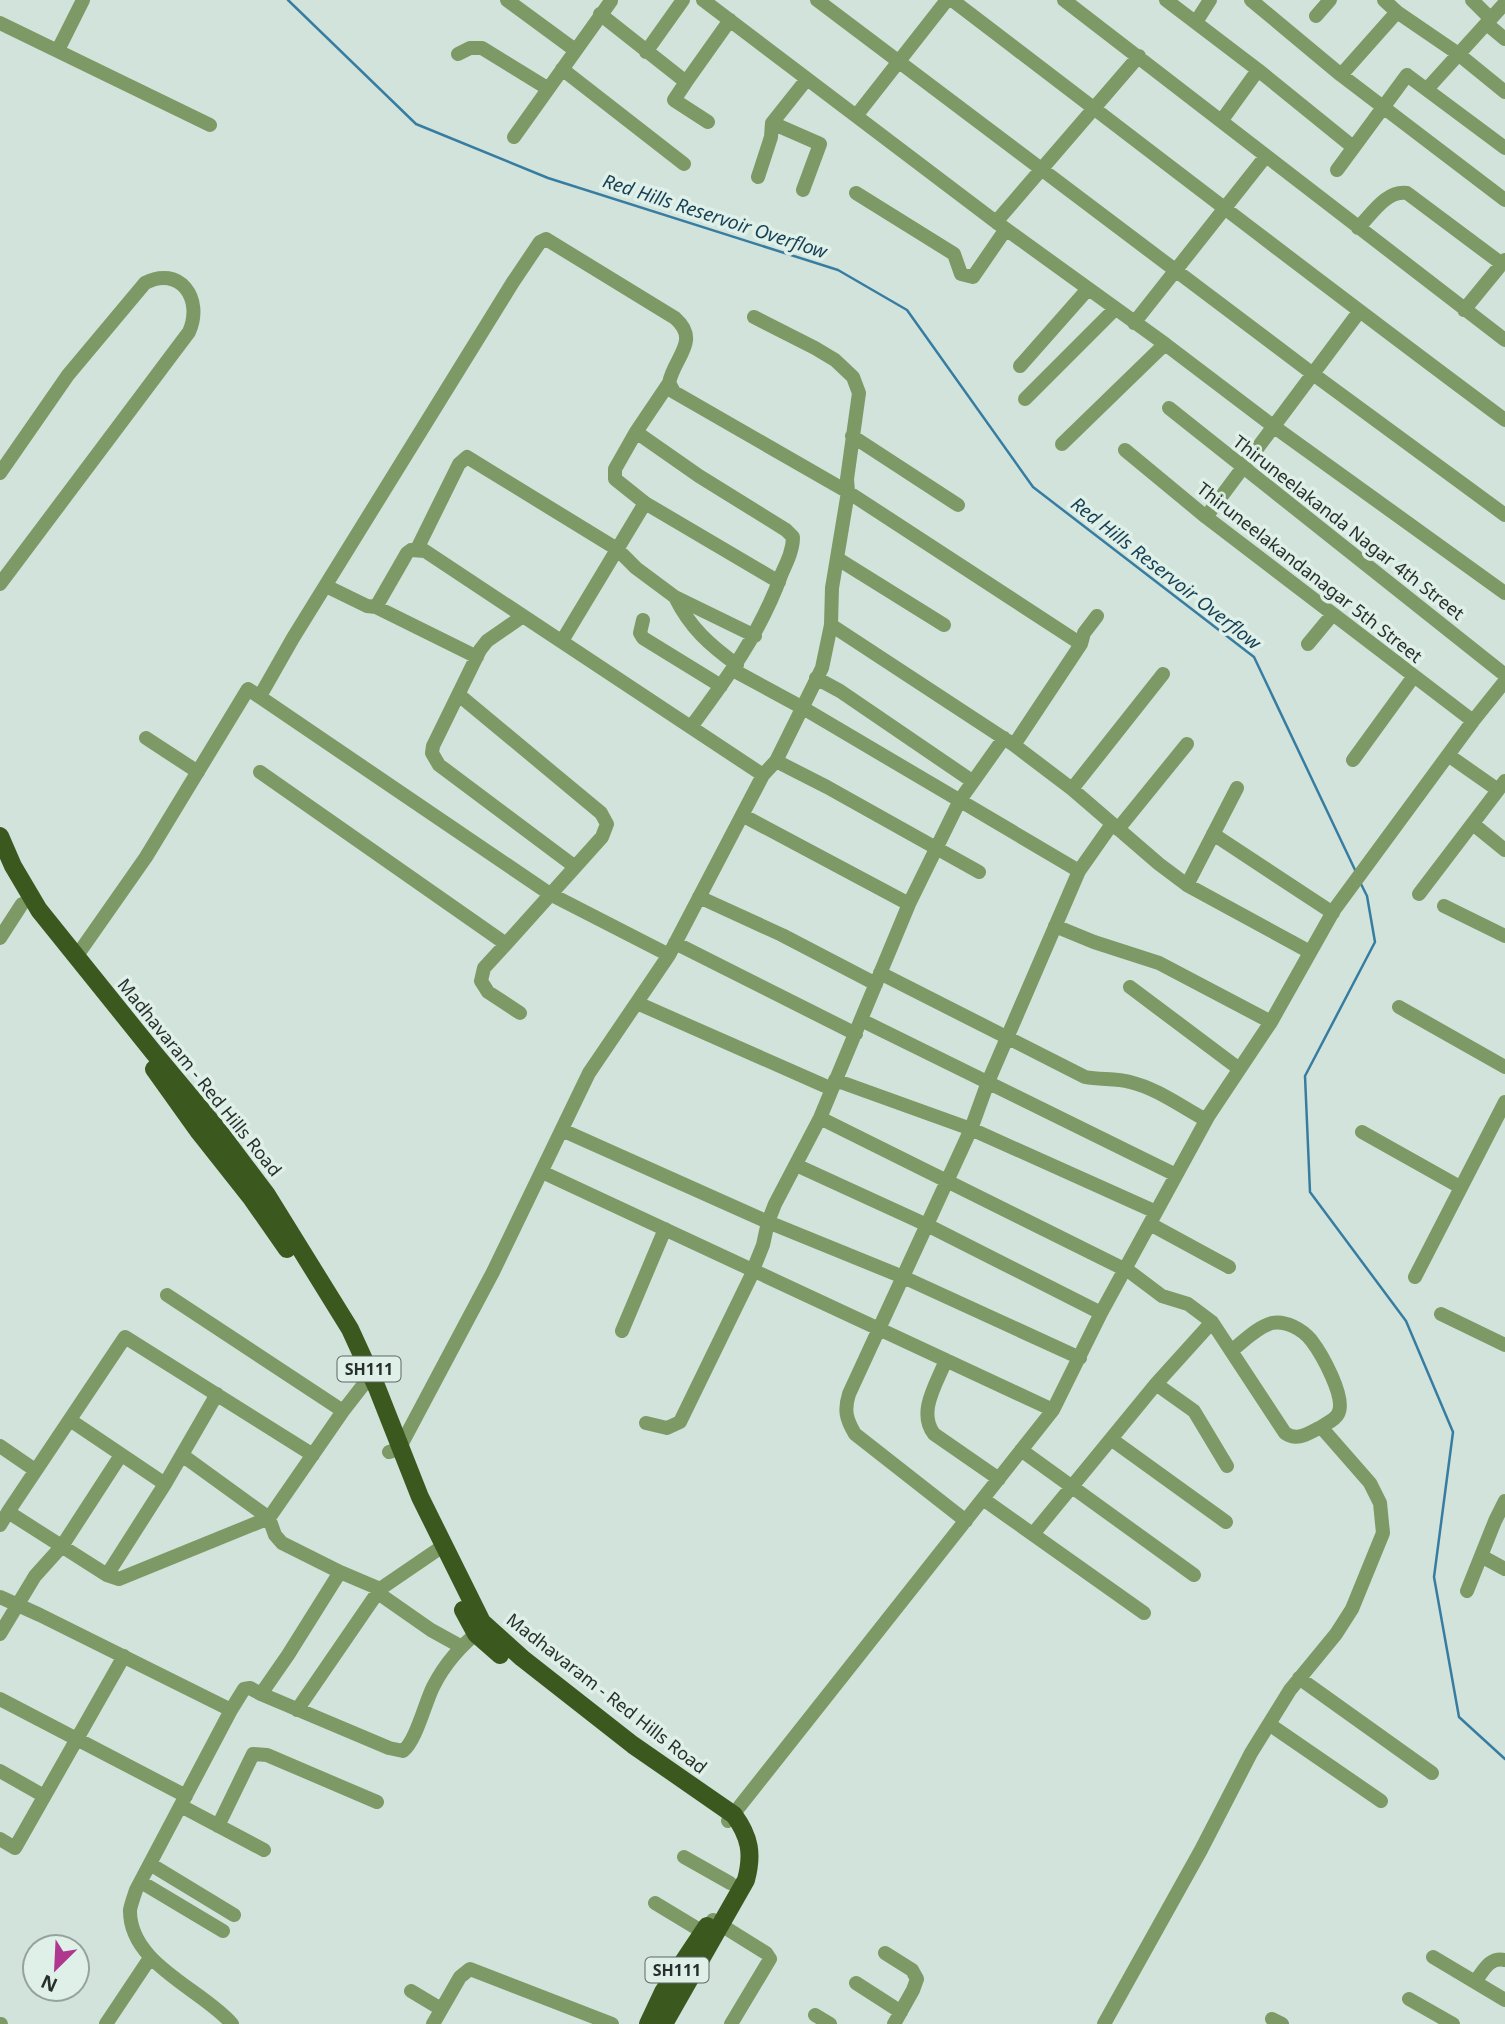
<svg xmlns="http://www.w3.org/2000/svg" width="1505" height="2024" viewBox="0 0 1505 2024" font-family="'Noto Sans',sans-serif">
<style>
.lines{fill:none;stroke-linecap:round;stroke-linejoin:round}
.stream{stroke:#377da1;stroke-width:2.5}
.minor{stroke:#7d9966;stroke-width:14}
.major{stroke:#3b581f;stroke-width:18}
.labels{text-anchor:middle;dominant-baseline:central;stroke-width:7;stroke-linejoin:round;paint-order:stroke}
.shield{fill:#dff0e8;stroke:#5f6964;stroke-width:2}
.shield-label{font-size:16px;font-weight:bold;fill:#282f2c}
.street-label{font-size:18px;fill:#282f2c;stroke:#dff0e8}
.water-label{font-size:19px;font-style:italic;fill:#163e54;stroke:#dff0e8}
</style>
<rect width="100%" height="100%" fill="#d2e3db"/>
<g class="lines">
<path class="stream" d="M288 0 416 124 548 178 838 270 907 310 1033 487 1254 657 1356 872
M1360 882 1367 896 1375 942 1305 1076 1310 1192 1406 1321 1453 1432 1434 1577 1459 1717 1505 1759"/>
<path class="minor" d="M507 0 575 50
M703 0 996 222 1165 344 1273 426 1505 593
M817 0 1313 374 1505 515
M952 0C1136 140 1319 282 1505 420
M1064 0 1505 340
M1166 0 1258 70 1353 147
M1251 0 1341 75 1505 200
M1384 0 1397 12 1457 53 1505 92
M1472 0 1490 18
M600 14 686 82 730 20
M1316 16 1330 0
M1196 22 1210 0
M0 23 210 125
M1487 24 1505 39
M58 50 83 0
M646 52 683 0
M458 54 470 48H482L547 88
M562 69 684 164
M1341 75 1397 12
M686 82 674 100 708 122
M1427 89 1505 3
M856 116 947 0
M1222 120 1258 70
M772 123 820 144 803 190
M514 137 611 1
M1337 170 1407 75 1505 148
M758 177 771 137 772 123 807 79
M856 193 954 254 961 274 973 277 1006 229
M996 222 1139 56
M1358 228C1372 214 1386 190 1407 193L1502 264
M1464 310 1505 260
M754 317 815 348 835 360 853 377 859 393 847 479 848 492 832 588 831 625
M1134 323 1266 156
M1020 366 1088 289
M669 383 636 432 699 476 786 530 793 537C793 550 787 562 782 573 761 632 728 677 691 727
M1025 399 1115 309
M1169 408 1505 675
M636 432 615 469V479L645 503 779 582
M852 436 958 505
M1062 444 1165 344
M1125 450 1206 517 1473 721
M0 473 68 375 145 283C179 265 204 298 189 332L0 584
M1206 517 1359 312
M417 549 459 464 467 457 617 549 636 568 675 597 755 636
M838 559 944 625
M326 586 367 606 376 607 407 553 411 550 425 551 763 775
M675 597C690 628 710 645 737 665
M376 607 477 657
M523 616 487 641 480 650 433 746 432 753 439 765 574 866
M643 620 640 633 643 638 721 686
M562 641 645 503
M1308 644 1332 615
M733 670 803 708 1079 871
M816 678 840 691 972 781
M260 696 293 638 513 282 540 242 546 239 675 318C701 341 674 357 669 383L674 392 848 492 1081 644
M146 738 198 772
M1014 745 1081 644 1084 633 1097 616
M1448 755 1498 790
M1353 760 1414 676
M776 761 827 787 979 872
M260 772 506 944 602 837 607 824 601 813 459 695
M1072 789 1163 674
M742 815 909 904
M1473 824 1505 850
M1118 829 1187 744
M1213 834 1333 913
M1187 885 1237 788
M1419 894 1505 781
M699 897 782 935 876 984
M1444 906 1505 936
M1055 926 1094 942 1159 963 1271 1022
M0 938 22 904
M675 943 856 1034
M506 944 484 968 481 981 488 992 520 1013
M76 957 146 857 248 689 550 894 669 955
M880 973 1085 1077C1100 1080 1116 1078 1130 1082 1156 1088 1182 1107 1206 1120
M1130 987 1238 1068
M637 1003 832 1089
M1399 1007 1505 1067
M861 1020 1176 1175
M835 1080 971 1129 1156 1212
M820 1118 1126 1270
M562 1130 768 1222 903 1277 1080 1358
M1362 1132 1460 1187
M796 1165 927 1225 1101 1313
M542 1172 1053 1410
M1150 1224 1229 1267
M753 1270 763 1245 768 1222 775 1204 820 1118 909 904 960 800 1004 738
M1415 1277 1505 1102
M167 1295 343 1411
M1441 1314 1505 1345
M622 1331 665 1229
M1231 1351C1243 1342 1257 1327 1272 1323 1285 1320 1302 1329 1311 1340 1321 1353 1347 1398 1338 1414 1335 1420 1327 1423 1321 1427
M946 1360C937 1383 917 1412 934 1434L999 1479
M1156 1384 1194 1411 1227 1466
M70 1420 165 1484
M646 1423 667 1428 680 1422 754 1270
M1111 1439 1226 1522
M0 1446 35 1470
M1021 1450 1194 1575
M389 1452 399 1449 493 1272 589 1073 669 955 763 775 776 761 822 668 831 625 1014 745 1072 789 1159 864 1187 885 1310 952
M182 1455 269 1518 275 1535 282 1543 340 1572
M983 1499 1144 1613
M8 1512 125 1337 313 1455
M966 1521 855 1434C846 1419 844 1410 849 1394L971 1129 988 1082 1079 871 1112 824
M0 1525 8 1512 107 1575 119 1579 269 1518 343 1411 364 1384
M1033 1534 1156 1384 1212 1322
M1481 1556 1505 1569
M107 1575 165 1484 217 1394
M1467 1591 1495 1521 1505 1501
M378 1593 431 1630 460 1646
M0 1597 40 1615 231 1710 244 1689 250 1688 261 1694 288 1655 340 1572 380 1589 443 1546
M0 1634 35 1576 62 1546 121 1455
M1299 1678 1432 1773
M261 1694 389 1748 403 1751C416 1741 425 1703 433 1687 445 1663 461 1645 482 1629
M0 1699 186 1796
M231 1710 136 1890C134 1896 131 1904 130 1910 129 1964 202 1989 232 2024
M297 1710 380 1589
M1269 1724 1381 1801
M0 1771 44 1796
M181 1806 264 1850
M728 1821 1053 1410 1101 1313 1209 1115 1271 1022 1334 910 1473 721 1505 681
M218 1826 253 1754 267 1755 377 1802
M0 1839 15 1848 124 1656
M684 1857 730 1883
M150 1864 234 1915
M141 1882 223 1931
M655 1903 703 1932
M713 1920 766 1953 770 1959 731 2024
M885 1953 912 1970 917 1979 913 1990 894 2024
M1433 1957 1505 2000
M1475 1982C1484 1970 1489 1957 1505 1960
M856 1983 901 2012
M411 1991 441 2009
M1409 1999 1453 2024
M815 2015 830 2024
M1272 2019 1282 2024
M0 2024H1
M106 2024 150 1958
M433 2024 460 1977 470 1969 612 2024
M1104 2024 1201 1850 1251 1753 1290 1690 1336 1634 1352 1609 1383 1533 1380 1503 1370 1483 1321 1427C1308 1433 1298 1442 1285 1433L1212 1322 1188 1304 1162 1296 1126 1269"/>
<path class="major" d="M0 836 13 866 39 910 154 1053 215 1126 267 1195 350 1329 377 1388 420 1497 482 1622 522 1658 633 1745 734 1815C750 1837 753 1854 746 1880L664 2024
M154 1069 199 1132 252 1199 287 1249
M463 1610 476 1634 500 1655
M648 2024 663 1992 707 1926"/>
</g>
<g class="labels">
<g class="shield">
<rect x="337.5" y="1356.5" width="63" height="25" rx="5"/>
<rect x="645.5" y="1957.5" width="63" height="25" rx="5"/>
</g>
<g class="shield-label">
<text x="369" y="1369">SH111</text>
<text x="677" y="1970">SH111</text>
</g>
<g class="street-label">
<text transform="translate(1349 527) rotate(38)">Thiruneelakanda Nagar 4th Street</text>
<text transform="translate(1310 572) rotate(38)">Thiruneelakandanagar 5th Street</text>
<text transform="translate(200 1077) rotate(51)">Madhavaram - Red Hills Road</text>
<text transform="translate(607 1693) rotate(38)">Madhavaram - Red Hills Road</text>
</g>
<g class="water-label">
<text transform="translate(715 216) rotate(18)">Red Hills Reservoir Overflow</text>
<text transform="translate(1166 573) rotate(38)">Red Hills Reservoir Overflow</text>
</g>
</g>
<g transform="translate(56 1968) rotate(204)"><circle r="33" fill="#dff0e8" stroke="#96a39d" stroke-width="2"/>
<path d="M0-5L12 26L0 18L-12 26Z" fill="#af388e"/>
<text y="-10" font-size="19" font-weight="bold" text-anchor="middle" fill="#282f2c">N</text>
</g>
</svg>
